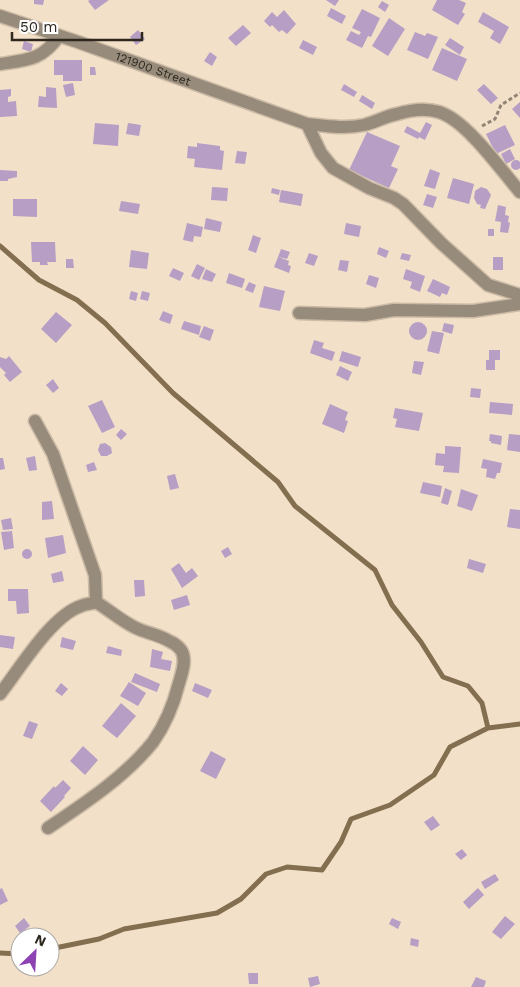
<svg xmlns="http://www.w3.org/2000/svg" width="520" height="987" viewBox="0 0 520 987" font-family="'Work Sans',sans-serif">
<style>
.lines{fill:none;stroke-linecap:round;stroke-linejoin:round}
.stream{stroke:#836e50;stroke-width:5}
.building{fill:#b69ec5}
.minor-casing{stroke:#ccbba6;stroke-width:15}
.path{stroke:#928574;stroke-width:3;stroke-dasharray:4 2.5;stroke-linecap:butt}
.minor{stroke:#978b7b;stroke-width:12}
.labels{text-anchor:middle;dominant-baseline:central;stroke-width:4.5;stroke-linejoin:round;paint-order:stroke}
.street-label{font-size:12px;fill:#2e271e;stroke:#fff}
</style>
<rect width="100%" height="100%" fill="#f3e0c8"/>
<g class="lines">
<path class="stream" d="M0 246 39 280 77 300 105 323 173 393 278 482 295 506 375 570 392 605 421 642 443 677 468 686 482 703 488 728
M50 949 99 939 124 929 217 913 241 899 266 874 287 867 322 870 341 842 351 819 390 805 434 775 450 747 488 728 520 724
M0 953 20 954"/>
</g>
<path class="building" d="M34 0H44L43 5 34 4Z
M90 0H109L95 10 88 1Z
M326 0H339L335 6Z
M437 0H459L466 3 462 12 465 14 458 25 432 10Z
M382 1 389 5 385 12 378 7Z
M331 8 346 16 342 24 327 16Z
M362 9 380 18 371 37 368 36 362 48 346 40 351 31 359 35 361 32 352 28Z
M284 10 296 24 287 34 282 30 279 32 272 25 270 27 264 21 272 12 277 17Z
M483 12 509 27 500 44 490 38 494 31 478 22Z
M389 18 405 29 388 56 372 46Z
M243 25 251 33 236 46 228 38Z
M138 30 145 39 136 45 130 37Z
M415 32 425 36 427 33 438 37 428 59 407 50Z
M450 38 464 47 460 55 445 45Z
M303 40 317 47 313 55 299 48Z
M24 41 33 44 31 52 22 49Z
M442 48 467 59 457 81 432 70Z
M210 52 217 57 212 66 204 61Z
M54 60H82V81H63V75H54Z
M90 67H95L96 75H90Z
M73 83 75 95 66 97 63 85Z
M344 84 357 92 354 97 341 90Z
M484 84 498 98 491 104 477 90Z
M46 87 56 88 57 108 38 107 39 96 46 97Z
M11 89V96L8 97V102L16 101 17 116 0 117V90Z
M362 95 375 103 372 109 359 101Z
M520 102V118L512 109Z
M426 122 432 125 425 140 419 137 418 139 404 132 407 126 420 133Z
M95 123 119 125 118 146 93 144Z
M128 123 141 125 139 136 126 134Z
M505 125 515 145 496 154 486 134Z
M367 132 400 146 391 166 398 169 389 188 349 170Z
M197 143 220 146V150L224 151 222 170 194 167 195 159 187 158 188 146 197 147Z
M510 149 515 159 506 164 501 154Z
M237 151 247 152 245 164 235 163Z
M511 165a5 5 0 1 1 10 0a5 5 0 1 1-10 0Z
M430 169 440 173 435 189 424 186Z
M0 170 17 171V177L8 179V181H0Z
M453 178 474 184 469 204 447 198Z
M212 187 228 188 227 201 211 200Z
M481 187 487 189 491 195 485 209 480 208 481 205 477 204 474 198 475 191Z
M272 188 280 190 279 195 271 193Z
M281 190 303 194 301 206 279 202Z
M427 194 437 197 433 208 423 205Z
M13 199H37V217L13 216Z
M121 201 140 204 138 214 119 211Z
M498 205 506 207 505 215 509 216 508 222 510 223 508 233 500 232 501 222 495 221Z
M206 218 222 222 220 232 204 229Z
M187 223 203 227 201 237 194 236 193 242 183 240Z
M346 223 361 226 359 237 344 234Z
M488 229H494V236H488Z
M253 235 261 238 256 253 248 250Z
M31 242H55L56 262H47L48 265H40V262H32Z
M379 247 389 251 386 258 377 254Z
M281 249 290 252 287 259 278 257Z
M131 250 149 253 147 269 129 267Z
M309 253 318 256 314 266 305 263Z
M402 253 411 255 409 261 400 259Z
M278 257 289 261 288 265 291 266 289 273 274 267Z
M493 257H503V270H493Z
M66 259H73L74 268H66Z
M340 260 349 261 347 272 338 270Z
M197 264 205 268 199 280 191 276Z
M173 268 184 273 180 281 169 276Z
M206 269 216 274 212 282 202 279Z
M406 269 425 276 420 292 410 288 412 282 403 279Z
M229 273 245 279 242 288 226 283Z
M369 275 379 278 376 288 366 284Z
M433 279 450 287 447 295 442 293 440 297 427 291Z
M249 282 256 285 253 293 245 290Z
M264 286 285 291 280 311 259 307Z
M131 291 138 293 136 301 129 299Z
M142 291 150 293 148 301 140 299Z
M163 311 173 315 170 324 159 320Z
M56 312 72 325 56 343 41 329Z
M184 321 201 326 199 335 181 329Z
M409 331a9 9 0 1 1 18 0a9 9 0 1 1-18 0Z
M444 323 454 325 452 334 442 331Z
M204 326 214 330 210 341 199 337Z
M432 331 444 333 439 354 427 351Z
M314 340 324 343 322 348 335 352 332 361 310 353Z
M489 350H500V360H495V370H486V360H489Z
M342 351 361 357 358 367 339 361Z
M9 356 22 372 10 382 4 375 6 373 0 367V357L6 359Z
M414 361 424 362 421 375 412 373Z
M340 366 352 372 348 381 336 375Z
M53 379 59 388 53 393 46 385Z
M471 388 481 389 480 398 470 397Z
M102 400 115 427 102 433 88 406Z
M490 402 513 404 512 415 489 413Z
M330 404 348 412 345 420 348 421 344 433 322 424Z
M395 408 423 413 419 431 395 427 397 419 393 418Z
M121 429 127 434 121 440 116 435Z
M490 434 502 436 501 445 491 443V441H489Z
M509 434 520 435V452L507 450Z
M105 443 111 447 112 453 107 456H101L98 450 100 444Z
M445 446 461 447 459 473 443 472 444 466 435 465 436 453 445 454Z
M35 456 37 470 29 471 26 458Z
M0 458H3L5 469 0 470Z
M483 459 502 463 500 473H497L495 479 486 477 487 469 481 468Z
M94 462 97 470 88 472 86 465Z
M175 474 179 488 170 490 167 476Z
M423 482 442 486 440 497 420 493Z
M445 488 452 491 448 505 441 503Z
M461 489 478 495 472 511 457 506Z
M52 501 54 519 42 520V502Z
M510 509 520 510V529L507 527Z
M11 518 13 529 3 530 1 520Z
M12 531 14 548 4 550 1 532Z
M63 535 66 553 48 558 45 538Z
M228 547 232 554 225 558 221 551Z
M22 554a5 5 0 1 1 10 0a5 5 0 1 1-10 0Z
M469 559 486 564 483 573 467 568Z
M179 563 186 573 192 568 198 576 182 588 171 569Z
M62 571 64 581 53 583 51 574Z
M134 580H144L145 596 135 597Z
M8 589H28L29 613 17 614 16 601H8Z
M187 595 190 605 174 610 171 600Z
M0 635 15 637 13 649 0 647Z
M62 637 76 641 73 650 60 647Z
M108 646 122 650 121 656 106 653Z
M152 649 163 652 161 659 172 661 170 671 150 667Z
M135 673 160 684 157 692 131 682Z
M129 682 146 693 138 706 120 696Z
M61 683 68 689 62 696 55 691Z
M195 683 212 690 208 698 192 691Z
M121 703 136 716 117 738 102 726Z
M29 721 38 724 32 739 23 736Z
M83 746 98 760 85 775 70 761Z
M211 751 226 759 216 779 200 771Z
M63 780 71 788 64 796 65 797 51 812 40 801 54 786 55 788Z
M433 816 440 825 431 831 424 822Z
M462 849 467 855 461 860 455 854Z
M495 874 499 880 485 889 481 882Z
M2 888 8 901 0 905V889Z
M478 888 484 895 469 909 463 902Z
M505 916 515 924 501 939 492 932Z
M24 918 30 926 20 933 15 926Z
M392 918 401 922 398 929 389 924Z
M411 938 419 940 418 947 410 945Z
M248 973H258V984H249Z
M318 976 320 984 310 987 308 978Z
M476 977 486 981 484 987H471Z"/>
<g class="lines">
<g class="minor-casing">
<g id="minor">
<path id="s1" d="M0 16 78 42 307 124C326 126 345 129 364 125 376 122 386 116 397 114 410 110 426 108 439 112 466 120 501 170 520 192"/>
<path d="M0 64C28 60 42 60 59 36"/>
<path d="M307 124 321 153 333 168 369 188 394 198 403 204 441 243 488 285 520 295"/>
<path d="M299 313 365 315 394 310 473 311 520 304"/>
<path d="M0 694C19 670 51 616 81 606 85 604 91 604 96 602L95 575 53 454 35 421"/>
<path d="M48 828C85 803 125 777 153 742 165 725 174 703 179 683 182 673 187 659 181 650 178 646 174 643 169 641 158 634 145 633 134 627 120 620 109 610 96 602"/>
</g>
</g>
<path class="path" d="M482 126 495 119 501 105 520 93"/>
<use href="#minor" class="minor"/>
</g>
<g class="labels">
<g class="street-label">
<text stroke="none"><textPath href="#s1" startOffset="162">121900 Street</textPath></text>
</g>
</g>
<g transform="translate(35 952) rotate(25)"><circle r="24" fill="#ffffff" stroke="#aba9a5"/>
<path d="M0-4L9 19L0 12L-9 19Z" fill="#8d42b4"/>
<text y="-8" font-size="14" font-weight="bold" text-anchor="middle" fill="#2e271e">N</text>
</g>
<path d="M12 32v8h130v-8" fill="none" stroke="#2e271e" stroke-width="2.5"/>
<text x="20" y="32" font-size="15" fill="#2e271e" stroke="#ffffff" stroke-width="4" paint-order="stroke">50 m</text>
</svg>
